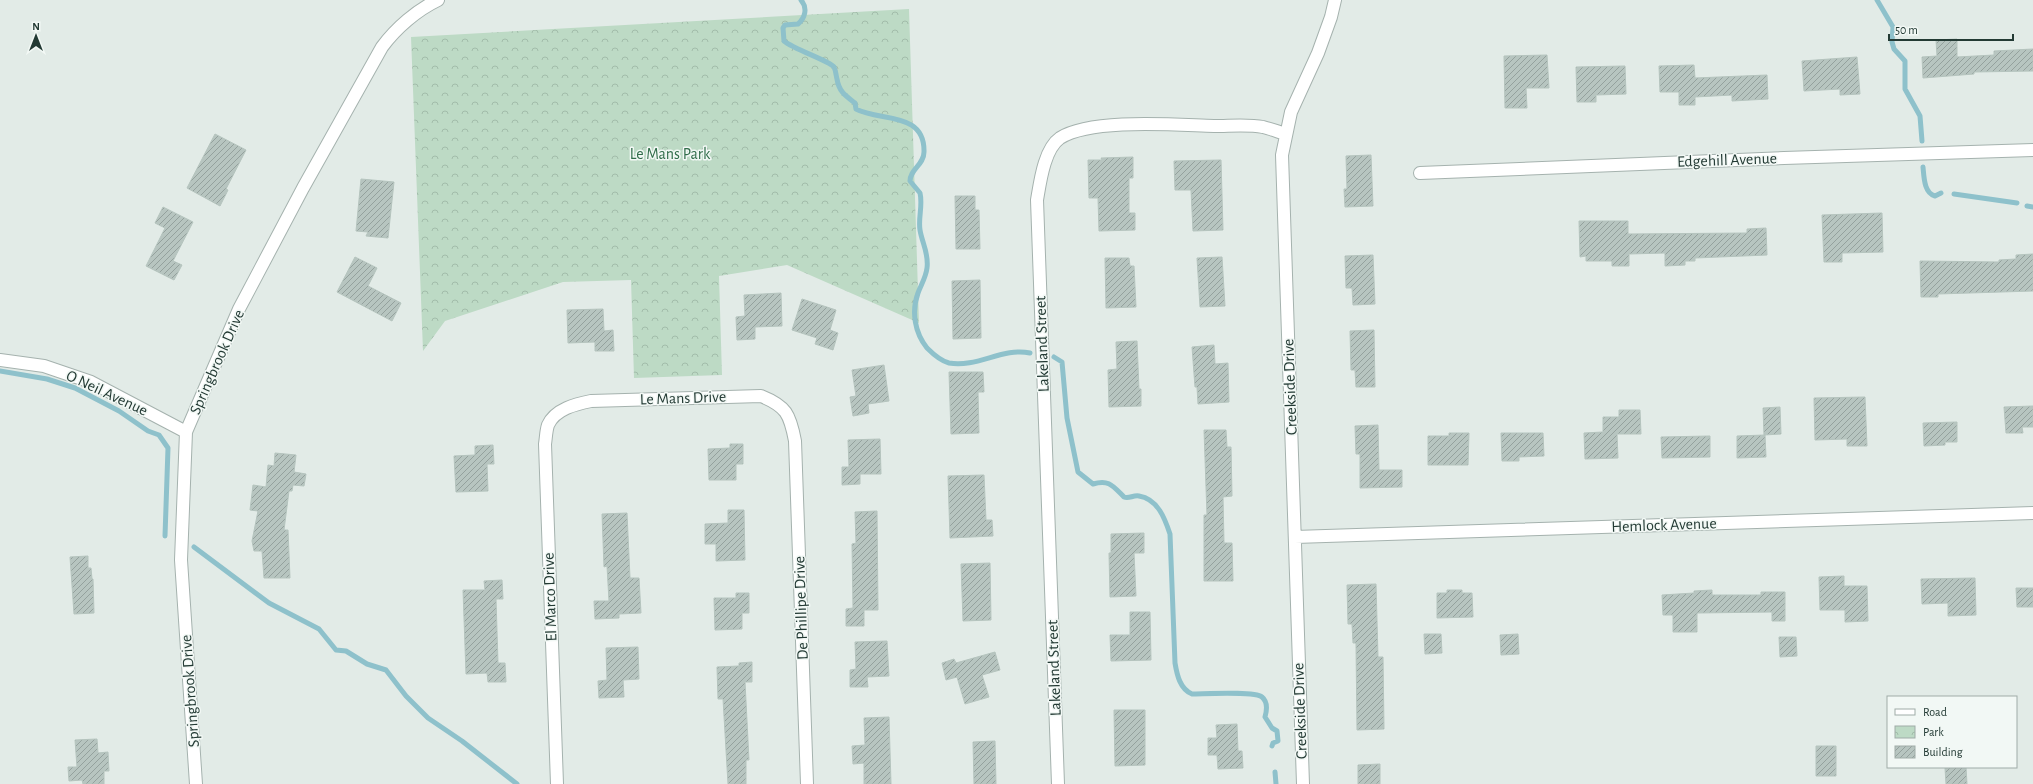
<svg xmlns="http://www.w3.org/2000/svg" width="2033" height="784" viewBox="0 0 2033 784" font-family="'Alegreya Sans',sans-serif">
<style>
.park{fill:url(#park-crowns)}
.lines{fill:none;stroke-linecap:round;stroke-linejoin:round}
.stream{stroke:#8ec1cb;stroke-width:5}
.building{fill:url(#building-hatch);stroke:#b5c4be}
.minor-casing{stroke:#a5b2ae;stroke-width:14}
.minor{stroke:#fff;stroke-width:12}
.labels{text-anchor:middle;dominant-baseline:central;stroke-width:3;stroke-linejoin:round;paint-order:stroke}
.park-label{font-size:16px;fill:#316d4a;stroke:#f2f8f5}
.street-label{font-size:16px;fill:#233a34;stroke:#f2f8f5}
</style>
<defs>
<pattern id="park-crowns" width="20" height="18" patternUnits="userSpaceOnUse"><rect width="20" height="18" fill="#bddac5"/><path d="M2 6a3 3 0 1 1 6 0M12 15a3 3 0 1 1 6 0" fill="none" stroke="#a2bcaa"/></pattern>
<pattern id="building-hatch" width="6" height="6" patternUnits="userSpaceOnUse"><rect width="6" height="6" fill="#b7c5c0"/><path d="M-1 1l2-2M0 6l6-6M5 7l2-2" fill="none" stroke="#94a19d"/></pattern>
</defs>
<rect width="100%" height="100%" fill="#e2ebe7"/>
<path class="park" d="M909 9 919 323 787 265 719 276 722 375 634 378 631 280 563 282 445 321 423 351 411 37Z"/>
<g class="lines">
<path class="stream" d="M801 0C808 8 805 18 798 24L785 25 783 28 784 41C795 50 828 60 834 67 836 71 836 76 837 79 839 92 846 96 855 103L856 109C880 122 925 111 924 152 924 165 910 169 910 181L920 193C923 205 918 218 920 230 922 243 929 253 927 268 926 277 921 285 918 293 911 312 915 333 927 348 933 354 941 361 949 363 977 368 1003 347 1030 353
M1877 0 1893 27 1892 42 1894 49 1905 61V89L1920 116 1922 141
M1923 167C1924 177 1924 193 1935 196L1941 193
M1954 194 2017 203
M2027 206 2033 207
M1054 357 1062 362 1067 418 1078 472 1093 484C1109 479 1113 486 1124 497 1129 499 1133 495 1139 496 1158 499 1165 519 1170 534L1175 663C1177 675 1180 689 1192 694 1204 694 1254 691 1262 697 1268 702 1267 710 1265 717L1272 728 1277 731 1278 741 1273 743 1272 746
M0 371 47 379 75 388 119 411 148 431 159 435 168 448 165 536
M194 547 269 603 319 629 336 650 346 651 367 664 386 670 406 696 428 718 462 741 517 784
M1275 772 1276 784"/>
</g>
<path class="building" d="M1957 39V57L1994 55V51L2033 49V71L1974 72V74L1923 78 1922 57 1937 56 1936 40Z
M1547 55 1549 88H1526L1527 108H1505L1504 56Z
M1857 57 1860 94 1840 95V89L1804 91 1802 61Z
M1694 65 1695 78 1767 75 1768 99 1732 101V95L1695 97V105H1679V92H1660L1659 66Z
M1625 66 1626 94 1596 95V102H1577L1576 67Z
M215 134 246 150 226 189 228 190 220 206 187 188Z
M1371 155 1373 206 1345 207 1344 189H1347L1346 156Z
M1133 157V178H1129V213H1135V230L1099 231 1098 198H1089L1088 160H1102L1101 158Z
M1221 160 1223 230 1193 231 1191 190H1175L1174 161Z
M361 179 394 182 388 238 366 236 368 232 356 231Z
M955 196H975V210H979L980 249H956Z
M163 207 193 222 173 261 182 265 174 280 146 266 165 228 155 223Z
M1882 213 1883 252 1842 253V262H1824L1822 215Z
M1579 221H1628V234L1747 233V229L1766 228 1767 255 1695 258V261H1685V265L1665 266V253L1629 254V266H1612V261H1586V256L1580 257Z
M2033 254V291L1938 294V297H1921L1920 261 1999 262V260L2016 259V255Z
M1373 255 1375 304 1353 305 1352 288H1346L1345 256Z
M355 257 377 268 368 286 401 303 392 321 337 292Z
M1222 257 1225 306 1200 307 1197 258Z
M1105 258H1129L1130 266H1134L1136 307 1106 308Z
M980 280 981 338 953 339 952 281Z
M781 293 782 326 755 327V339L737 340 736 317 745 316 744 295Z
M802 299 836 310 830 330 838 333 833 350 815 344 817 338 792 330Z
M603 309 604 331 613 330 614 351H595V342L568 343 567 310Z
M1374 330 1375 387H1356L1355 370H1351L1350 331Z
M1137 341 1139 389H1141V406L1109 407 1108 370 1117 369 1116 342Z
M1214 345 1215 364 1228 363 1229 402 1198 404 1197 387H1195L1192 347Z
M884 365 889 401 868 404 869 413 853 416 850 397 856 396 852 370Z
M949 372H983L984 392H978L979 433 951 434Z
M1865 397 1867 446H1847V439L1815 440 1814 398Z
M2033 406V427H2022L2023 433H2006L2004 407Z
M1780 407 1781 434 1764 435 1763 408Z
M1619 410H1640L1641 434H1617L1618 458 1585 459 1584 433 1603 432V417H1619Z
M1957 422V442H1945V445L1924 446 1923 423Z
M1378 425 1379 470H1402V487L1360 488V454H1356L1355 426Z
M1204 430H1226L1227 447H1231L1232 496 1223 497 1224 543H1232L1233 581H1204V515H1207Z
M1449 433H1469L1468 465H1428V436H1449Z
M1501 433H1543L1544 456 1519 457V461H1502Z
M1765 435 1766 457 1737 458V436Z
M1710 436V457L1662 458 1661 437Z
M880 439 881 474H860V484L842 485V467H849L848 440Z
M730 444H743V464H736V480H709L708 449 730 448Z
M493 445 494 464H487L488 491 456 492 454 456 475 455V446Z
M275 453 296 455 294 472 306 474 304 486 293 485 292 491H289L284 530H288L290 578H264L262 551H254L252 541 258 511 250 510 253 485 266 487 268 465 274 466Z
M984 475 986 520H992L993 536 950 538 948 476Z
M728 510H744L745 560 716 561V544H705V524L728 523Z
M877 511 878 610H864V626H846V609L853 608 852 544 856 543 855 512Z
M627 513 630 578H639L641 613 619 614V618L595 619 594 601H609L607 566 604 567 602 514Z
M1144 533V553H1134L1136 596 1110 597 1109 553H1111V534Z
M88 556V568H91L92 579H93L94 613 74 614 70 557Z
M990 563 991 620 963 621 961 564Z
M1844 576V586H1867L1868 621 1845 622V610H1820L1819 577Z
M1975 578 1976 615 1948 616V603L1922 604 1921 579Z
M502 580 503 599H496L498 663H505L506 682H488L487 673 466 674 463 590H485L484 581Z
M1376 584 1378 657H1383L1384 729 1357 730 1356 643H1353L1352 624H1348L1347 585Z
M2016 588H2033V607H2017Z
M1447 590H1462V593H1472L1473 617 1437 618V593H1447Z
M1712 590V595H1761V592H1785V621H1772V612L1697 613V632H1673V615H1663L1662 595 1694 593V591Z
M736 593H749V613H742V629L715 630 714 598H736Z
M1130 612H1150L1151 660 1111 661 1110 635H1130Z
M1424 634H1441L1442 653 1425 654Z
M1518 634 1519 654 1501 655 1500 635Z
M1779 637H1796L1797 656 1780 657Z
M887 641 889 676 867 677 868 687H850V670L856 669 855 642Z
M638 647 639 679 623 680 624 697 599 698 598 681 607 680 606 648Z
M995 652 1000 670 982 675 989 697 965 704 957 677 946 680 942 663 954 659 956 663Z
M752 662V682H745L749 760H746V784H728L723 699H718L717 667 739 666V663Z
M1114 710H1145V765L1115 766Z
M889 717 891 784H864V763L853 764 852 746 865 745 864 718Z
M1237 724 1238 751H1242L1243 768 1218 769 1217 755H1208V738H1217L1216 725Z
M97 739 98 753 108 752 109 771H104V784H83L82 780 69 781 68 767H77L75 740Z
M995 741 996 784H974L973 742Z
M1816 746H1836V776H1816Z
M1380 764V784H1358V765Z
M1966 767 1967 784H1946L1945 768Z"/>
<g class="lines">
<g class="minor-casing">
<path id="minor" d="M1420 173 1784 158 2033 150
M0 360 44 366 91 382 186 432
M1295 537 2033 513
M196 784 181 560 186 432 239 309 303 188 382 47C396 28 417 10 438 0
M557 784 545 444C546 438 546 431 548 425 555 409 576 404 591 401L761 396C786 406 790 414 795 441L807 784
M1058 784 1037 200C1040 183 1044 149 1060 138 1092 118 1176 125 1214 126 1230 126 1248 124 1263 127 1271 129 1279 132 1286 134
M1303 784 1282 155 1291 112 1318 53 1331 17 1335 0"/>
</g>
<use href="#minor" class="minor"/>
</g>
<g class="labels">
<g class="park-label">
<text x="670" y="154">Le Mans Park</text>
</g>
<g class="street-label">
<text transform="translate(1727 160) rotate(-2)">Edgehill Avenue</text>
<text transform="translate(1042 344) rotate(-92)">Lakeland Street</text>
<text transform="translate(217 362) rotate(-66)">Springbrook Drive</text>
<text transform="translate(1290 387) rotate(-92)">Creekside Drive</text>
<text transform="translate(107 393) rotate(25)">O Neil Avenue</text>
<text transform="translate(683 398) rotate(-2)">Le Mans Drive</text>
<text transform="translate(1664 525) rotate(-2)">Hemlock Avenue</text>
<text transform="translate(550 597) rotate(-92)">El Marco Drive</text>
<text transform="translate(801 608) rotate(-92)">De Phillipe Drive</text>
<text transform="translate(1054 668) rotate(-92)">Lakeland Street</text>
<text transform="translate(190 691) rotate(-94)">Springbrook Drive</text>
<text transform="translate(1300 711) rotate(-92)">Creekside Drive</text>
</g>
</g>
<rect x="1887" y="696" width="130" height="72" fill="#f2f8f5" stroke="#9faca8"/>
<rect x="1895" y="709" width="20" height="6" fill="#ffffff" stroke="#9faca8"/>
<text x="1923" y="716" font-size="12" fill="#233a34">Road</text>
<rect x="1895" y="726" width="20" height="12" fill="url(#park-crowns)" stroke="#9faca8"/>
<text x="1923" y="736" font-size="12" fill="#233a34">Park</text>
<rect x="1895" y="746" width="20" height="12" fill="url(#building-hatch)" stroke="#9faca8"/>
<text x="1923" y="756" font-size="12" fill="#233a34">Building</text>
<g transform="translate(36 36)" stroke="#f2f8f5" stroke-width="3" paint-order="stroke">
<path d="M0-3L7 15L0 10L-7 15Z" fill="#233a34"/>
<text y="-6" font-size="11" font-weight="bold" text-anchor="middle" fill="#233a34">N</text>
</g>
<path d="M1889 34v6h124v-6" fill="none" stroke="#233a34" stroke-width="2"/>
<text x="1895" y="34" font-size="12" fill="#233a34" stroke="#f2f8f5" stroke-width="3" paint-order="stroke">50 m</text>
</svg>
